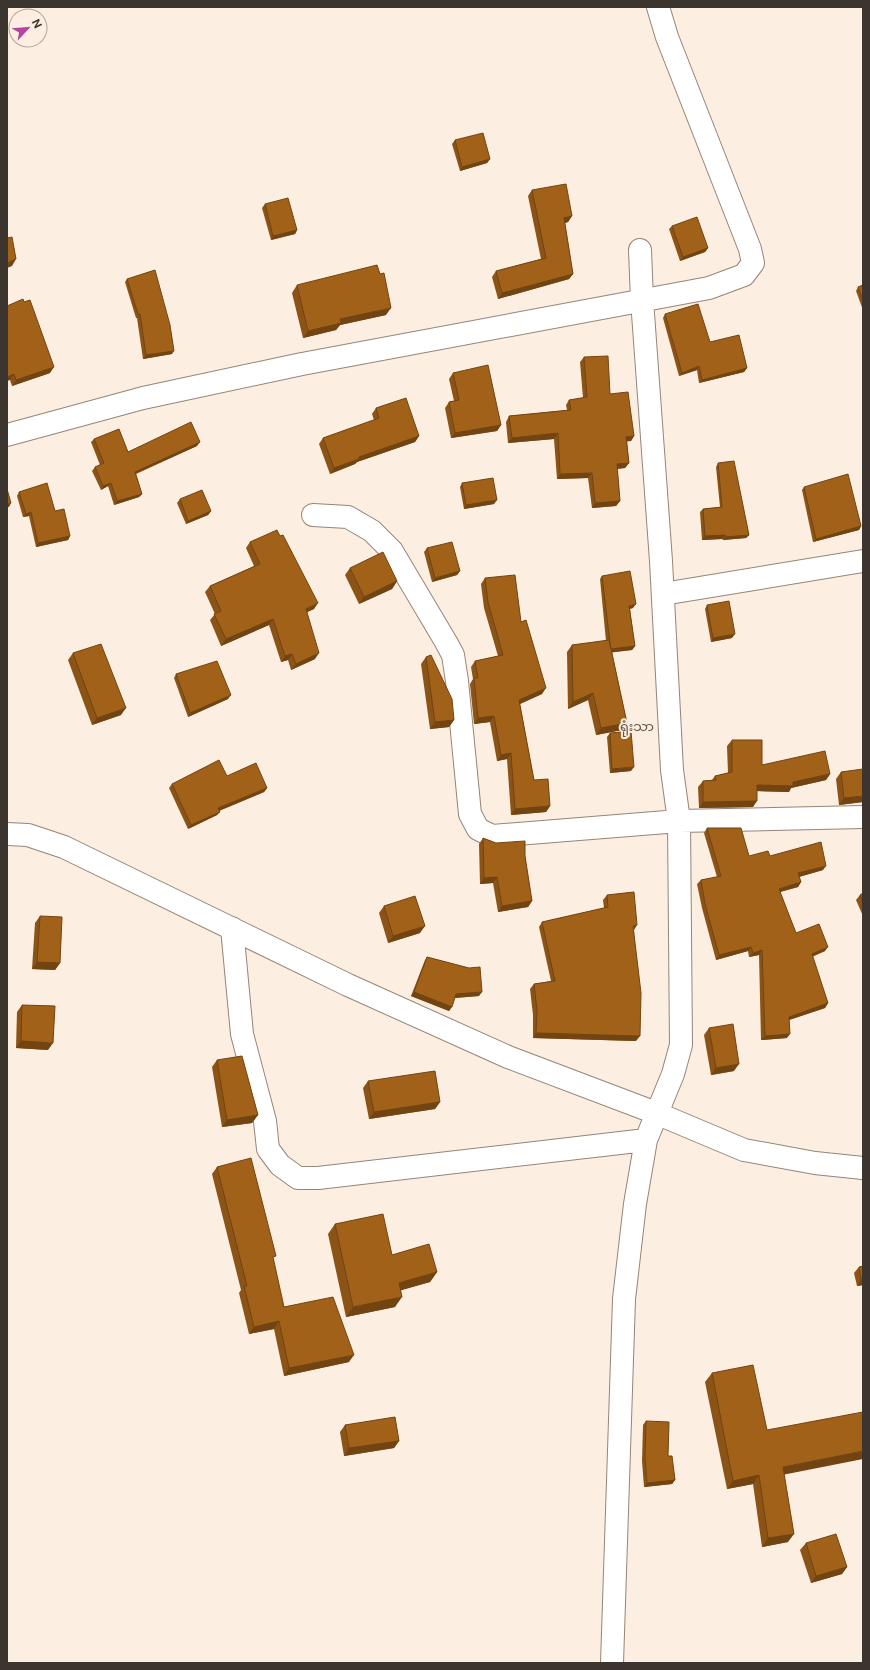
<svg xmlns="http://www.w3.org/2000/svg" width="870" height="1670" viewBox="0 0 870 1670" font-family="'Public Sans','Noto Sans Myanmar',sans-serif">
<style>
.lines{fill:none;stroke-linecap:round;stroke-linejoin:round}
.minor-casing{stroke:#958577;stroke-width:24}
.minor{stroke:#fff;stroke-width:22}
.wall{fill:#8b5316}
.shaded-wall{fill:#714412}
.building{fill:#a26119;stroke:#714412}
.labels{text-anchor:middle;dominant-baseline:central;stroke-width:4;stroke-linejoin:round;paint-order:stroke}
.quarter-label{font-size:13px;fill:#625346;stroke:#fceee1}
</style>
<rect width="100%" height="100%" fill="#fceee1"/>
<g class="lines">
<g class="minor-casing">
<path id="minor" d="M7 435 143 398 302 364 709 288 744 275 753 263 750 249 667 37 658 7
M313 515 348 517 372 531 392 551 446 642 453 655 457 681 470 814 478 829 492 836 679 821 863 817
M663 594 863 561
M7 834 28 835 64 847 348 985 508 1057 656 1113 744 1150 815 1163 863 1168
M232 928 242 1034 265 1121 268 1149 280 1165 298 1178H318L646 1140
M612 1663 624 1299 635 1204 646 1140 673 1074 681 1045 679 821 672 770 661 561 642 300 640 250"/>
</g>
<use href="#minor" class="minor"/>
</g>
<path class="wall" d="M455 140 490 159 487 163 460 171 452 144Z
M532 190 572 216 568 222 565 223 573 274 569 279 498 299 492 277 496 271 541 259 528 196Z
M265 204 297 230 295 234 271 240 262 208Z
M672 226 708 248 705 252 680 261 669 229Z
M127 279 172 354 143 359 137 318H136L125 282Z
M297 285 386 315 340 325 336 330 303 338 292 293Z
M863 285V310L856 291 858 287Z
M24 302 50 373 12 386 10 380Z
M665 314 710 342 747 368 744 372 699 383 697 370 679 376 663 318Z
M584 357 610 394 634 436 631 441H627L629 463 625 468 617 469 620 501 616 506 592 508 588 478 557 479 554 439 508 443 506 422 509 416 567 410 566 405 569 400 583 398 580 362Z
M453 373 501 425 497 431 451 438 445 408 449 402 454 401 449 379Z
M376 408 419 436 415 442 357 462 355 464 330 474 319 444 323 438 374 420 372 414Z
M94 439 128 452 197 446 136 474 142 494 139 497 114 505 108 486 101 490 92 471 95 467 100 465 91 442Z
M718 463 749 535 746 538 723 540 722 539 702 540 700 512 703 509 720 507 716 467Z
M462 483 494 504 464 509 460 487Z
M804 487 861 526 859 530 813 542 802 490Z
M19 492 55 511 70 536 68 540 36 547 29 516 23 517 17 496Z
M180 499 211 511 208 515 186 524 177 503Z
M250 542 314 609 307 612 315 659 291 670 288 660 281 662 269 625 221 646 210 620 215 614 205 592 210 586 254 566 246 548Z
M427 548 460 571 457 575 432 582 424 552Z
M350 568 397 581 392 589 359 604 345 575Z
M602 576 633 608 630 609 635 646 632 650 612 652 627 723 622 730 596 735 588 700 568 709 567 652 572 645 606 641 600 579Z
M485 578 521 622 542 694 520 704 534 780 550 806 546 812 511 815 507 759 497 761 490 722 474 724 470 684 473 679 471 667 475 661 498 656 484 608 481 584Z
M707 605 732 638 711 642 705 609Z
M73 653 121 715 92 725 68 660Z
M426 657 454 720 449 727 430 729 421 664Z
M176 674 228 699 188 717 174 678Z
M610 733 631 771 610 773 607 737Z
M732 740 762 765 830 774 826 780 791 788 789 792 757 791 753 807 699 808 698 787 703 781 712 780 715 776 728 773 727 746Z
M841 772 863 802 839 805 836 779Z
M227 776 267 788 264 792 219 811 217 815 188 829 169 788 172 784Z
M707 828 749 856H770L823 870 799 877 801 882 798 887 780 892 796 933 825 951 812 957 828 1003 825 1008 789 1020 787 1038 761 1040 759 955 749 957 748 951 716 960 702 908 697 884 701 880 717 877 704 833Z
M483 838 525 856 532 901 528 907 498 912 493 883 480 884 479 844Z
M863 893V916L856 900 860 895Z
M607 895 634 930 636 1041 533 1038V1015L530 989 534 984 551 981 539 927 542 922 604 908 603 900Z
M384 906 420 933 388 943 379 913Z
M40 916 60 963 55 970 32 969 35 923Z
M427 957 469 968 479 996 455 998 449 1011 411 996 425 960Z
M22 1005 48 1050 16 1048 17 1012Z
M709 1028 734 1071 711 1075 704 1035Z
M217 1060 258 1115 252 1123 222 1127 212 1067Z
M368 1081 440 1102 435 1109 369 1119 363 1088Z
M217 1167 273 1260 284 1307 349 1362 284 1376 274 1329 249 1334 239 1293 241 1290 212 1174Z
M335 1224 392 1255 437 1272 430 1282 400 1290 395 1307 346 1317 328 1234Z
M859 1267 863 1285 857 1286 854 1273Z
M712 1373 767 1430 784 1474 788 1542 762 1547 753 1484 727 1489 705 1382Z
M646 1421 668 1456 675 1480 672 1484 644 1487 642 1461 643 1425Z
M345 1425 399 1441 394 1448 344 1456 340 1432Z
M806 1543 847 1567 842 1574 811 1583 800 1550Z"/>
<path class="shaded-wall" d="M490 159 487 163 460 171 462 167Z
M572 216 568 222 560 224 564 218Z
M297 230 295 234 271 240 273 236Z
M708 248 705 252 680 261 683 257Z
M16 259 12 266 7 268V263Z
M573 274 569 279 498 299 502 293Z
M391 308 386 315 340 325 336 330 303 338 308 331 340 319Z
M174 351 172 354 143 359 146 355Z
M699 366 697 370 679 376 682 373Z
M54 367 50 373 12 386 16 380Z
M747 368 744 372 699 383 702 380Z
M14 374 10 380 7 381V377Z
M501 425 497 431 451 438 455 433Z
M558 433 554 439 508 443 512 438Z
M419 436 415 442 357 462 355 464 330 474 334 468 359 457Z
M634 436 631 441 623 442 626 437Z
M200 442 197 446 132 475 135 472Z
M629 463 625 468 613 469 617 464Z
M592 473 588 478 557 479 560 474Z
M111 483 108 486 101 490 103 486Z
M142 494 139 497 114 505 117 501Z
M497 500 494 504 464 509 466 505Z
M620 501 616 506 592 508 595 503Z
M11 503 9 507H7V504Z
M211 511 208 515 186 524 188 521Z
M31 512 29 516 23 517 26 514Z
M861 526 859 530 813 542 816 539Z
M725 535 722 539 702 540 705 536Z
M749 535 746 538 723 540 725 537Z
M70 536 68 540 36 547 38 543Z
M460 571 457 575 432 582 435 578Z
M397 581 392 589 359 604 364 597Z
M318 603 314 609 301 615 306 609Z
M636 604 633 608 627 609 629 606Z
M273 619 269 625 221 646 226 639Z
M735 634 732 638 711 642 713 638Z
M635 646 632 650 608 653 610 649Z
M319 653 315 659 291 670 296 664Z
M292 654 288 660 281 662 285 656Z
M546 688 542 694 515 706 519 700Z
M593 693 588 700 568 709 573 702Z
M231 695 228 699 188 717 190 713Z
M126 708 121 715 92 725 97 718Z
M494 716 490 722 474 724 478 718Z
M454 720 449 727 430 729 435 722Z
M627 723 622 730 596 735 601 728Z
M511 753 507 759 497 761 501 755Z
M634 767 631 771 610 773 612 769Z
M830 774 826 780 791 788 789 792 753 791 757 785 793 782Z
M267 788 264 792 216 812 218 808Z
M863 796V802L839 805 844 798Z
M757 801 753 807 699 808 703 802Z
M550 806 546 812 511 815 515 809Z
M220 812 217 815 188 829 191 825Z
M826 866 823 870 795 878 798 873Z
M497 877 493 883 480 884 484 878Z
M801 882 798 887 776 893 779 889Z
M532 901 528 907 498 912 502 906Z
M637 925 634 930 633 926Z
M425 926 420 933 388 943 393 936Z
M751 947 748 951 716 960 719 955Z
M828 947 825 951 808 958 812 954Z
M762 950 759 955 749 957 753 953Z
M37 962 60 963 55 970 32 969Z
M414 992 452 1007 449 1011 411 996Z
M482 992 479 996 453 998 456 994Z
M828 1003 825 1008 786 1021 789 1017Z
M536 1033 640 1036 636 1041 533 1038Z
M790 1034 787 1038 761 1040 765 1036Z
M21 1041 53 1043 48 1050 16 1048Z
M739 1064 734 1071 711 1075 716 1068Z
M440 1102 435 1109 369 1119 374 1112Z
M258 1115 252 1123 222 1127 227 1120Z
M437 1272 430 1282 392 1293 399 1283Z
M861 1279H863V1285L857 1286Z
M402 1297 395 1307 346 1317 353 1307Z
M279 1321 274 1329 249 1334 254 1327Z
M354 1355 349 1362 284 1376 289 1368Z
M399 1441 394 1448 344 1456 349 1448Z
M863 1451V1459L777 1476 783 1467Z
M759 1475 753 1484 727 1489 733 1481Z
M675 1480 672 1484 644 1487 647 1483Z
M794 1534 788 1542 762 1547 768 1538Z
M847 1567 842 1574 811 1583 816 1576Z"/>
<path class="building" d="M483 133 490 159 462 167 455 140Z
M566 184 572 216 564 218 573 274 502 293 496 271 546 258 532 190Z
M288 198 297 230 273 236 265 204Z
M697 217 708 248 683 257 672 226Z
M12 237 16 259 7 263V238Z
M377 265 380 274 384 273 391 308 340 319 341 323 308 331 297 285Z
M155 270 170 325 174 351 146 355 140 314H138L127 279Z
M863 285V300L858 287Z
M23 299 24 302 30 300 54 367 16 380 14 374 7 377V306Z
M698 304 710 342 739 335 747 368 702 380 699 366 682 373 665 314Z
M608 356 610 394 628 392 634 436 626 437 629 463 617 464 620 501 595 503 592 473 560 474 558 433 512 438 509 416 571 410 569 400 587 397 584 357Z
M488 365 501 425 455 433 449 402 459 400 453 373Z
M406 398 419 436 359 457V459L334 468 323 438 379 418 376 408Z
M191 422 200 442 135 472 142 494 117 501 111 483 103 486 95 467 104 463 94 439 119 429 128 452Z
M734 461 749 535 725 537V535L705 536 703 509 722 507 718 463Z
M848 474 861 526 816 539 804 487Z
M493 478 497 500 466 505 462 483Z
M47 483 55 511 64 509 70 536 38 543 31 512 26 514 19 492Z
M7 489 11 503 7 504Z
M202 490 211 511 188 521 180 499Z
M277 530 280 536 283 535 318 603 306 609 319 653 296 664 292 654 285 656 273 619 226 639 214 614 221 611 210 586 260 564 250 542Z
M452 542 460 571 435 578 427 548Z
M383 552 397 581 364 597 350 568Z
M630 571 636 604 629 606 635 646 611 649 610 643 602 576Z
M515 575 521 622 526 620 546 688 519 700 534 780 548 779 550 806 515 809 511 753 501 755 494 716 478 718 474 678H478L475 661 503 655 488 602 485 578Z
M729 601 735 634 713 638 707 605Z
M609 640 627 723 601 728 593 693 573 702 572 645Z
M101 644 126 708 97 718 73 653Z
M431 655 452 699 454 720 435 722 426 657Z
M217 661 231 695 190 713 176 674Z
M631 731 634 767 612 769 610 733Z
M732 740H762V765L825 751 830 774 793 782V786L757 785V801L703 802V781L716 780 715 776 732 772Z
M219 760 227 776 256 763 267 788 218 808 220 812 191 825 172 784Z
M863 769V796L844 798 841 772Z
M707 828H741L749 856 768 851 770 856 821 842 826 866 798 873 801 882 779 889 796 933 819 924 828 947 812 954 828 1003 789 1017 790 1034 765 1036 762 950 753 953 751 947 719 955 705 904 701 880 721 876Z
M483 838 496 843 525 841V856L532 901 502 906 497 877 484 878Z
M634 892 637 925 633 926 641 993 640 1036 536 1033 537 1010 534 984 555 981 542 922 608 907 607 895Z
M863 893V902L860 895Z
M415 896 425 926 393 936 384 906Z
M40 916 62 917 60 963 37 962Z
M427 957 469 968 480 967 482 992 456 994 452 1007 414 992Z
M22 1005 55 1006 53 1043 21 1041Z
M733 1024 739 1064 716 1068 709 1028Z
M242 1056 258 1115 227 1120 217 1060Z
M435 1071 440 1102 374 1112 368 1081Z
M251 1158 276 1256 273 1257 284 1307 333 1297 354 1355 289 1368 279 1321 254 1327 244 1286H247L217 1167Z
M383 1214 392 1255 429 1244 437 1272 399 1283 402 1297 353 1307 335 1224Z
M863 1266V1279H861L859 1267Z
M753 1365 767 1430 863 1412V1451L783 1467 794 1534 768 1538 759 1475 733 1481 712 1373Z
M395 1417 399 1441 349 1448 345 1425Z
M646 1421 669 1422 668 1456H672L675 1480 647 1483 645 1457Z
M836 1534 847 1567 816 1576 806 1543Z"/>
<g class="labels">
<g class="quarter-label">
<text x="637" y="726">ရုံးသာ</text>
</g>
</g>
<rect width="870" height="1670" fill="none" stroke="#3c352f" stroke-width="16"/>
<g transform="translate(28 28) rotate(64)"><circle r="19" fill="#fceee1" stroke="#afa49a"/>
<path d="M0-3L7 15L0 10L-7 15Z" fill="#b645a1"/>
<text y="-6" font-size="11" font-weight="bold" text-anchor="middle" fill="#3c352f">N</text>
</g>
</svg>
